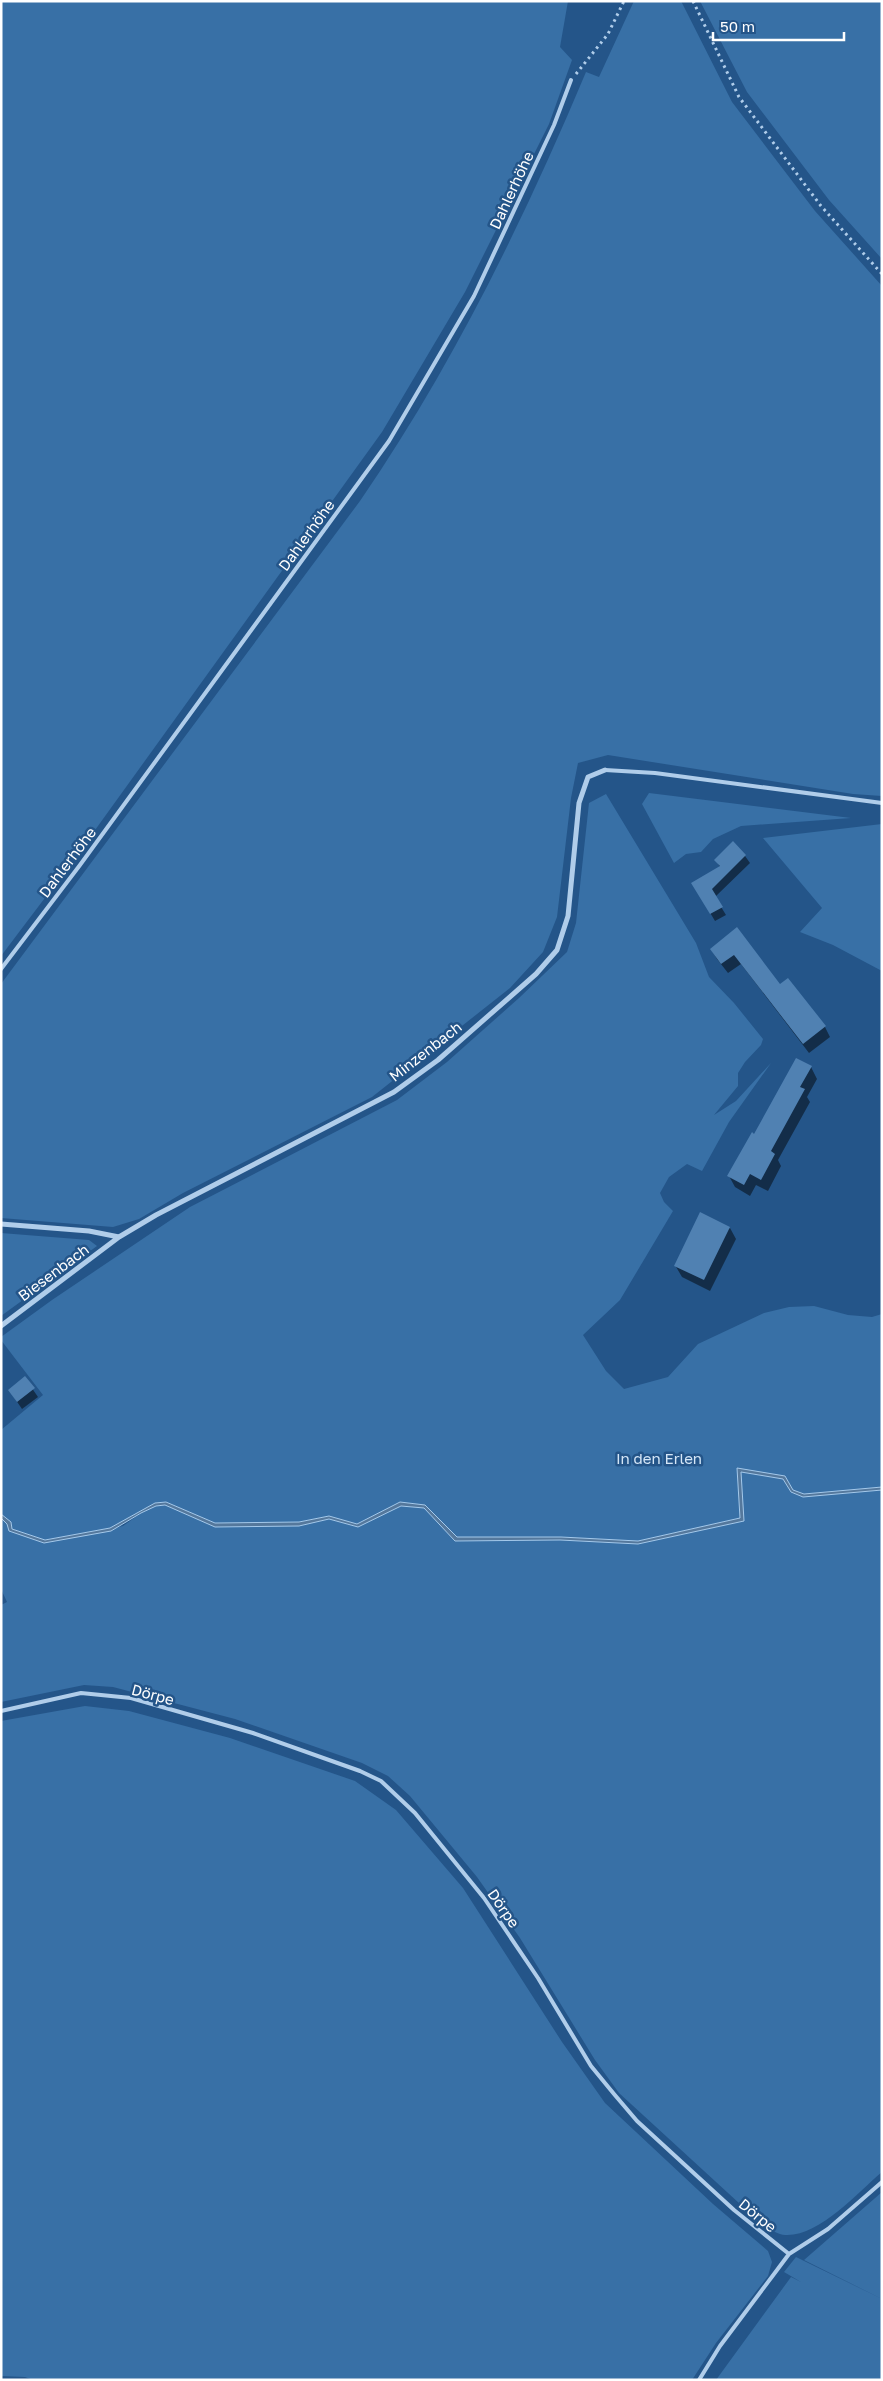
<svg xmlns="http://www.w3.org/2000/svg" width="883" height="2381" viewBox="0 0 883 2381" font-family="'Golos Text',sans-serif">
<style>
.green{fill:#3870a6}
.water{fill:#55789c;stroke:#a4c9eb}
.shadow{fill:#0007}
.building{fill:#5081b2}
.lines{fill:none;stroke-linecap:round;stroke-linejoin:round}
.path{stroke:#b0cdea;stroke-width:3;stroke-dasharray:2.5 4;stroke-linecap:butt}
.service{stroke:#b0cdea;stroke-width:4}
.minor{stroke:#b0cdea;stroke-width:5}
.labels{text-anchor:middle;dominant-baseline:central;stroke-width:5;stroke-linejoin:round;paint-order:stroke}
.street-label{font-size:15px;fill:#fff;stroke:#245589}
.park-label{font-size:15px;fill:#d4e6f7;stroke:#245589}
</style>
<rect width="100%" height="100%" fill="#245589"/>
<path class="green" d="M1 1H568L560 47 572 60 549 124 465 292 382 432 72 862 1 956Z
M634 1H681L732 102 815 211 882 286V796L853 794 608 755 578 763 571 798 557 917 543 952 510 988 372 1097 183 1193 139 1219 113 1227 1 1218V984L360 501C452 367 523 222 586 72L599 77Z
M700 1H882V259L829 200 747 92Z
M649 793 851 818 741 826 713 839 701 852 686 854 674 863 642 804Z
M606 794 696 943 709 977 734 1003 763 1039 761 1045 745 1062 738 1073V1086L714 1115 736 1101 771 1063 729 1122 702 1171 687 1164 669 1177 660 1193 664 1202 673 1211 620 1300 583 1335 606 1371 624 1389 668 1377 698 1344 764 1313 789 1307 814 1306 848 1315 872 1317 882 1314V1487L804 1494 793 1490 785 1476 737 1469 740 1518 638 1541 561 1537H457L425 1505 400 1502 357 1524 329 1516 299 1522 215 1523 166 1502 155 1503 110 1528 44 1540 12 1529 11 1522 1 1514V1430L43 1395 1 1340V1337L52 1300 190 1207 397 1100 447 1062 519 998 567 952 576 923 589 803Z
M882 824V971L833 945 800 932 822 908 763 838Z
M1 1233 89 1240 97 1246 1 1316Z
M740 1472 783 1479 791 1492 803 1497 882 1490V2172C857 2193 819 2237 785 2235 779 2235 770 2229 764 2226L619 2093 595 2060 520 1938 477 1877 410 1796 388 1776 362 1763 235 1719 113 1687 84 1685 1 1702V1605L7 1602 1 1589V1518L7 1524 9 1531 44 1543 123 1526 141 1513 156 1506 166 1505 215 1527 299 1526 329 1519 357 1527 401 1506 424 1508 455 1541 560 1540 638 1544 744 1521Z
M85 1706 129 1711 230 1738 355 1781 396 1810 463 1888 562 2042 605 2103 713 2204 768 2251 772 2262 768 2276 716 2343 692 2380H33L25 2377 1 2376V1721Z
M882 2192V2299L804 2260Z
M796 2257 882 2299V2380H716L791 2277 801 2282 784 2272Z"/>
<path class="water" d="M737 1468 785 1476 793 1490 804 1494 882 1487V1490L803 1497 791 1492 783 1479 741 1472 744 1521 638 1544 560 1540 455 1541 424 1508 401 1506 358 1527 329 1519 299 1526 215 1527 165 1505 156 1506 141 1513 111 1531 44 1543 9 1531 7 1524 1 1518V1514L11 1522 12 1529 45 1540 110 1528 155 1503 166 1502 215 1523 299 1522 329 1516 357 1524 400 1502 425 1505 457 1537H561L638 1541 740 1518Z"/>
<path class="shadow" d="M745 856 750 863 715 897 726 915 715 921 693 884 720 867 716 860Z
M737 929 780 986 825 1027 830 1037 809 1053 741 964 728 973 717 959 711 949Z
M811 1067 817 1079 807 1097 810 1102 778 1160 781 1166 768 1191 756 1185 750 1196 735 1187 729 1176 755 1135Z
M730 1228 736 1239 710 1291 682 1277 675 1265Z
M25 1378 38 1397 22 1409 9 1390Z"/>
<path class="building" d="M733 841 746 855 712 889 723 907 710 914 691 883 720 866 714 860Z
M737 927 780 984 788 978 826 1026 803 1044 734 955 721 964 710 949Z
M796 1058 812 1066 800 1087 805 1089 771 1151 775 1154 761 1180 750 1174 744 1185 727 1176 752 1132 754 1134Z
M700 1212 730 1227 704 1280 674 1266Z
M25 1376 35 1388 17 1402 8 1390Z"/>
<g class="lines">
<path class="path" d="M693 1 739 97 821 206 882 274
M576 74 608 34 624 1"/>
<path class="service" d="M605 770 655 773 882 803
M1 969 80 865 389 441 474 296 554 125 571 80
M1 1711 81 1693 131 1698 253 1733 360 1771 381 1781 415 1813 484 1898 538 1978 591 2066 614 2094 637 2121 734 2210 789 2254
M699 2380 720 2346 789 2254 828 2229 882 2182"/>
<path class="minor" d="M1 1224 89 1231 119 1237
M1 1326 119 1237 156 1215 394 1092 438 1060 536 974 557 950 568 916 579 803 588 777 605 770"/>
</g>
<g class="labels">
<g class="street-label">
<text transform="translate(511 190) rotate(-65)">Dahlerhöhe</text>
<text transform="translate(306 535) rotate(-54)">Dahlerhöhe</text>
<text transform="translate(67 862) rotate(-53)">Dahlerhöhe</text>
<text transform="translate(425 1051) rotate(-38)">Minzenbach</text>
<text transform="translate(53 1272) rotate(-37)">Biesenbach</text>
<text transform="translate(153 1694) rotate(15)">Dörpe</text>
<text transform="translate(504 1908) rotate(55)">Dörpe</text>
<text transform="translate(758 2215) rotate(39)">Dörpe</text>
</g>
<g class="park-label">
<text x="659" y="1458">In den Erlen</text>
</g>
</g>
<rect width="883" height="2381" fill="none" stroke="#ffffff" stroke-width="5"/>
<path d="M713 32v8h131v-8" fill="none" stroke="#ffffff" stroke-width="2.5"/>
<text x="720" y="32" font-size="15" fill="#ffffff" stroke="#245589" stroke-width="4" paint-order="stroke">50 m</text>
</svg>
